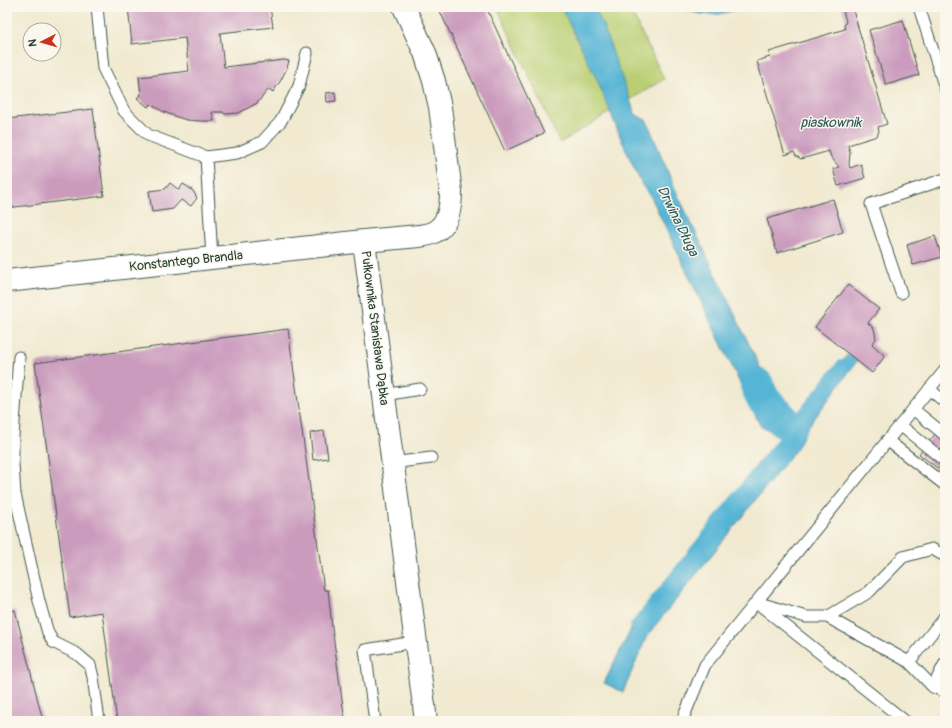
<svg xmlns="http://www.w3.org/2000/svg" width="952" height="728" viewBox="0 0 952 728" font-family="Pangolin,sans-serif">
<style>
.green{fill:#bacf73;stroke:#6c8654}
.water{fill:#57b5d6;stroke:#3b7985}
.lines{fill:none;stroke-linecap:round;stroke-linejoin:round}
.stream{stroke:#57b5d6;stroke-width:5.5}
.river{stroke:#57b5d6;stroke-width:34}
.building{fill:#cb9bbe}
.service-casing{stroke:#3e574c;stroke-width:13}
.minor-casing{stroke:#3e574c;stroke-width:24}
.service{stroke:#fff;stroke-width:11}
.minor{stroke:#fff;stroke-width:22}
.labels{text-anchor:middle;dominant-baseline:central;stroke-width:3;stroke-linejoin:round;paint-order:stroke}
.street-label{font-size:13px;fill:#1f3d34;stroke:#fbf7ec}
.water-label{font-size:14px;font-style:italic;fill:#2d5b5c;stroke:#fbf7ec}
</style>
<rect width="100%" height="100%" fill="#fbf7ec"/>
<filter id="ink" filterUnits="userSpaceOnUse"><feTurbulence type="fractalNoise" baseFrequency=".025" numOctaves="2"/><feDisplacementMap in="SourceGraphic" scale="8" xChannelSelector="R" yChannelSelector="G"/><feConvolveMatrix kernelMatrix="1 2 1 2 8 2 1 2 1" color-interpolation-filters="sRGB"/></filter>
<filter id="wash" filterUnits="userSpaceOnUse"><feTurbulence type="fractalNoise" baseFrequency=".012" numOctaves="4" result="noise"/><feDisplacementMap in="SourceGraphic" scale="16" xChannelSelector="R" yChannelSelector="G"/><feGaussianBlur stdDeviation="0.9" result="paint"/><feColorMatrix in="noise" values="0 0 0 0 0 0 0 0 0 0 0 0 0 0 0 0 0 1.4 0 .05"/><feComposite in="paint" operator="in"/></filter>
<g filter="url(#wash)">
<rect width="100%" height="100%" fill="#f1ead1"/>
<path class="green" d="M497 7H629L664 79 560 143Z"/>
<path class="water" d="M561 7H594L603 25 635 114 647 121 675 189 779 407 785 422 776 434 760 425 652 199 642 185 622 141 598 82Z
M677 7H741C718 18 701 16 677 7Z
M848 354 857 361 808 427 797 448 647 636 623 692 604 683 634 623Z"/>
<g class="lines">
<path class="stream" d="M633 625 840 363"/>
<path class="river" d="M757 385 763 399 785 422 790 426"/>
</g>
<g id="blocks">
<path class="building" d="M128 7H270L273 27 220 33 224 67 284 60 289 61 287 68 281 80 273 92 269 89 257 103 239 113 225 114 223 112H212L214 121H200L187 120 174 116 162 111 151 104 148 107 137 98 141 95 139 77 189 71 185 38 132 44Z
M438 7H486L544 133 505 151Z
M842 7H852L887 124 878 127 879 131 877 136 848 145 850 152 849 165 850 168 861 164 865 178 838 186 833 169 839 167 831 157 829 151 801 159 796 156 794 152 785 155 757 61 770 57 769 52 845 29 844 26 846 21Z
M903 20 919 75 886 85 869 30Z
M335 92 336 101 327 102 326 93Z
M93 109 104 196 7 208V119Z
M170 183 179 190 183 184 188 187 193 191 197 198 191 206 181 200 173 209 152 212 149 191 165 189Z
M833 199 843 232 777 253 767 219Z
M935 236 942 257 913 265 907 245Z
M848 285 879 309 868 323 874 328 876 339 872 344 885 356 872 373 815 327Z
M288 329 324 590H328L332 627 345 721H117L102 612 70 617 35 363Z
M945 422V474L919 454Z
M324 431 328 458 313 460 310 433Z
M15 610 43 721H7V612Z"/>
</g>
</g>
<g filter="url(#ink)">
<use href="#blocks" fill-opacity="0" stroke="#3e574c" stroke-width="1"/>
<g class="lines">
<g class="service-casing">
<path id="service" d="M97 7 103 68 124 111 148 135 206 157 212 258
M919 7 945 88
M206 157 237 153 262 142 281 121 299 86 307 53
M901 293 871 204 945 179
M19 357 13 436V464L15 494 39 601 48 633 53 642 77 654 90 665 93 677 99 721
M929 389 945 402
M384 395 420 389
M913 409 945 435
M900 425 945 461
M887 440 945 485
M392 463 431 458
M756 602 806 617H827L869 592 903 557 932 549 945 556
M761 606 905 721
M945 616 909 662 933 687 945 692
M827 617 909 662
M933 687 945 663
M375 721 365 650 415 642
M682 721 705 665 945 370"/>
</g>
<g class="minor-casing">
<path id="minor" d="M364 241 426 721
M7 281 364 241 419 236C424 235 429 235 434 232 448 225 451 206 451 192L440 107 434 81 425 53 404 7"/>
</g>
<use href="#service" class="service"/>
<use href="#minor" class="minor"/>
</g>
</g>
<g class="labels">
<g class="street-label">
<text transform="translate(186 261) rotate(-6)">Konstantego Brandla</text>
<text transform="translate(375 328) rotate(83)">Pułkownika Stanisława Dąbka</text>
</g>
<g class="water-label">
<text x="831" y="122">piaskownik</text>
<text transform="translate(678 221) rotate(64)">Drwina Długa</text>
</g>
</g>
<rect width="952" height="728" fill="none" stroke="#fbf7ec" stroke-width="24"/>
<g transform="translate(42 42) rotate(264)"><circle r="19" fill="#fbf7ec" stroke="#a3ada2"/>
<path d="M0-3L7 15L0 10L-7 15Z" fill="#c8321e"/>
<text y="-6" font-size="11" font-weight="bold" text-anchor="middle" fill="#1f3d34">N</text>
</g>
</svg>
